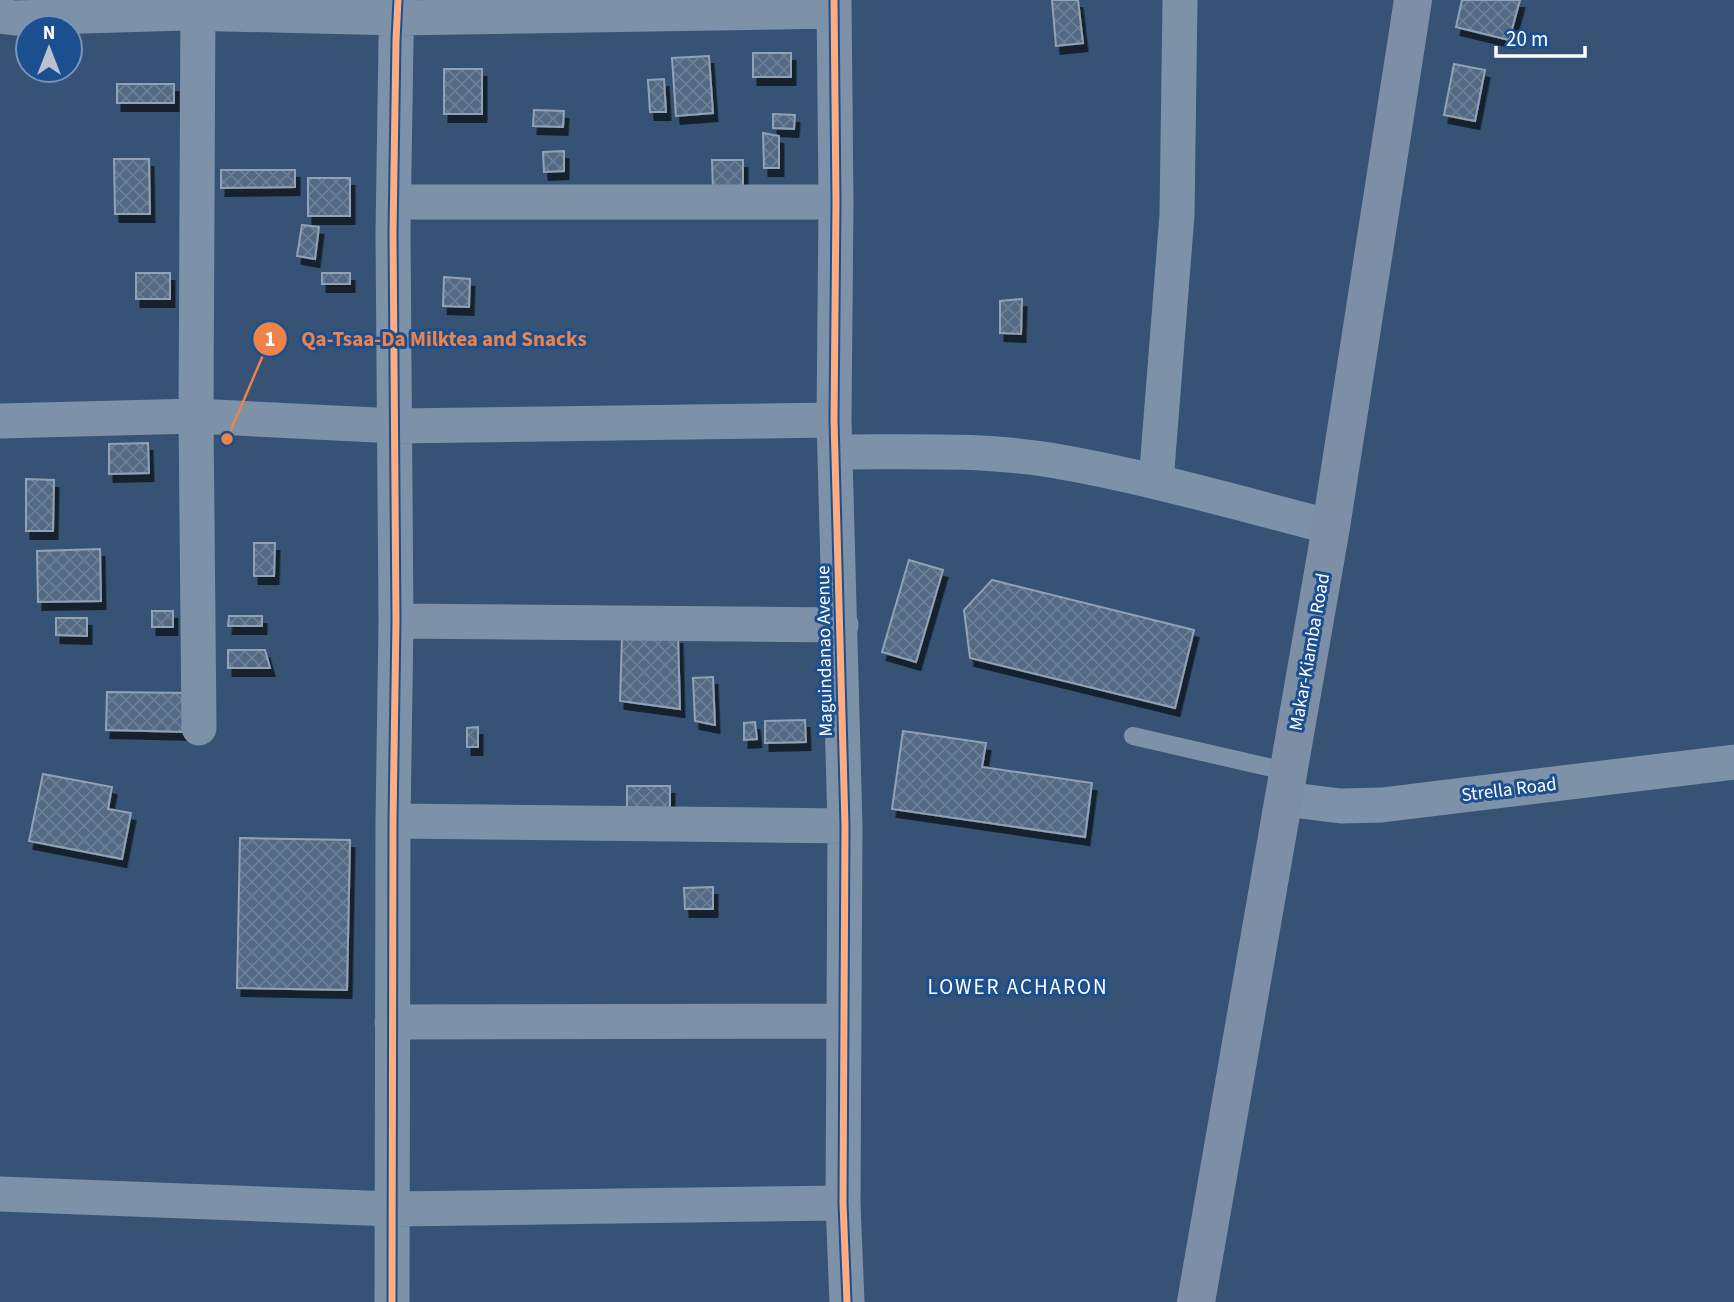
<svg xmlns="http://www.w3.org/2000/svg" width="1734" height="1302" viewBox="0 0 1734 1302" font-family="'Source Sans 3',sans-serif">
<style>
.building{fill:url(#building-cross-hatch);stroke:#92a2b6;stroke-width:2;filter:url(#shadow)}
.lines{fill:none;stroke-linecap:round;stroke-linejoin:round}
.lane{stroke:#7d92a8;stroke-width:18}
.street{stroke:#7d92a8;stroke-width:35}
.primary{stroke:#7d8ea7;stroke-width:38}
.cycleway-casing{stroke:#1b4f8f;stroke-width:11}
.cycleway{stroke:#ffac80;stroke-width:7}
.labels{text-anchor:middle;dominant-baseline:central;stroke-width:6;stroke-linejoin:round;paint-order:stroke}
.street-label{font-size:19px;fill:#fff;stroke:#1b4f8f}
.neighbourhood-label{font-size:21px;letter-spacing:2px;fill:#fff;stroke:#1b4f8f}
.leader{fill:none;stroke:#ee8249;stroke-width:2.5}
.callout-dot{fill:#ee8249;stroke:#1b4f8f;stroke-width:2.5}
.mark-label{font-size:21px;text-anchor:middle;font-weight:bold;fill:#fff}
.callout-label{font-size:21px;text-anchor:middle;font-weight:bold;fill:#ee8249;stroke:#1b4f8f;stroke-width:6;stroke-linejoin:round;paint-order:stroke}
</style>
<defs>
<pattern id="building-cross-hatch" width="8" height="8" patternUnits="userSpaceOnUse" patternTransform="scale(1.75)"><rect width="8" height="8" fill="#526984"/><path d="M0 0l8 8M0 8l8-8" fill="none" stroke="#6c8096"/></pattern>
<filter id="shadow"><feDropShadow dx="4.5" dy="8" stdDeviation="0" flood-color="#0009"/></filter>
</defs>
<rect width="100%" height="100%" fill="#365274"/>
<path class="building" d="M1052 0H1078L1083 43 1056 46Z
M1462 0H1520L1509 40 1456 27Z
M753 53H791V77H753Z
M709 56 713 113 676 116 672 58Z
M1454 64 1485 70 1475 121 1444 115Z
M444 69H482V114H444Z
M664 79 666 112H650L648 80Z
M117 84H174V103H117Z
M534 110 564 111 563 127 533 126Z
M773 114 795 115 794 129 773 128Z
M763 133 779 136V168H764Z
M564 151V171L544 172 543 152Z
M114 159H149L150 214H115Z
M712 160H743V191H713Z
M221 170H295V187L221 188Z
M308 178H350V216H308Z
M302 225 319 227 315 259 297 256Z
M136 273H170V299H136Z
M322 273H350V284H322Z
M444 277 470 279 469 307 443 306Z
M1022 299 1021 334 1000 333V301Z
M148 443 149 473 109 474V444Z
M26 479 54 480 53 531H26Z
M254 543H275L274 576H254Z
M100 549 101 601 38 602 37 551Z
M909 560 943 570 916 662 882 652Z
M992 580 1194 630 1175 708 970 658 964 610Z
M152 611H173V627H152Z
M229 616H262V626H228Z
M56 618H87V636L56 635Z
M678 636 680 709 620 701 622 638Z
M228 650H265L270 668H228Z
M713 677 715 725 695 721 693 678Z
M107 692 188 693V732L106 730Z
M805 720 806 742 765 743V721Z
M755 722 757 739 744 740V723Z
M478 727V747H467V728Z
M903 731 986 743 982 767 1092 783 1085 837 892 809Z
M43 774 112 787 108 809 131 813 122 859 29 841Z
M627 786H670V811L627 812Z
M240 838 350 840 347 990 237 988Z
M713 887V909H685L684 888Z"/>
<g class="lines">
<path class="lane" d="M1133 736 1289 772"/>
<path class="street" d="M198 0 196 416 199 728
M834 0 836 202 834 420 845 826 843 1203 847 1302
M0 16 15 18 186 13 398 18 834 11
M394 202H836
M0 421 196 416 396 426 834 420
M836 452C907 452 979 449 1050 460 1145 476 1238 503 1331 527
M1156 482 1177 215 1180 0
M396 621 841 625
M1284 799 1341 806 1382 805 1734 762
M393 821 845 826
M392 1022 843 1021
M0 1194 393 1209 843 1203
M392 1302 393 821 396 621 393 233 396 40 398 0"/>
<path class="primary" d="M1196 1302 1331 527 1413 0"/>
<g class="cycleway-casing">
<path id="cycleway" d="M834 0 836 202 834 420 845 826 843 1203 847 1302
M392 1302 393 821 396 621 393 233 396 40 398 0"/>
</g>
<use href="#cycleway" class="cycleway"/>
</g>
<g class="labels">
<g class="street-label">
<text transform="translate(825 651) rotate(-91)">Maguindanao Avenue</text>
<text transform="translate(1310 652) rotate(-80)">Makar-Kiamba Road</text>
<text transform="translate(1509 790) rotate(-7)">Strella Road</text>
</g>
<g class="neighbourhood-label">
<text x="1018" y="987">LOWER ACHARON</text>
</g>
</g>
<path class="leader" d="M227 439L270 339"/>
<g class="callout-dot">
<circle cx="227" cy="439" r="7"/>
<circle cx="270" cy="339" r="18"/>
</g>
<g class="mark-label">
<text x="270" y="346">1</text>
</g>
<g class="callout-label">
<text x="444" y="346">Qa-Tsaa-Da Milktea and Snacks</text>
</g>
<g transform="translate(49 49)"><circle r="33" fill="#1b4f8f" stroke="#7695bc" stroke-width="2"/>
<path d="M0-5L12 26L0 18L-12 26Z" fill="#b9c2ce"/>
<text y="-10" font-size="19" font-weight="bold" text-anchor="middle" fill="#ffffff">N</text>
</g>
<path d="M1496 46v10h89v-10" fill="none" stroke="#ffffff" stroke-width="3.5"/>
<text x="1506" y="46" font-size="21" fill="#ffffff" stroke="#1b4f8f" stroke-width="5" paint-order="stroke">20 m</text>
</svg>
